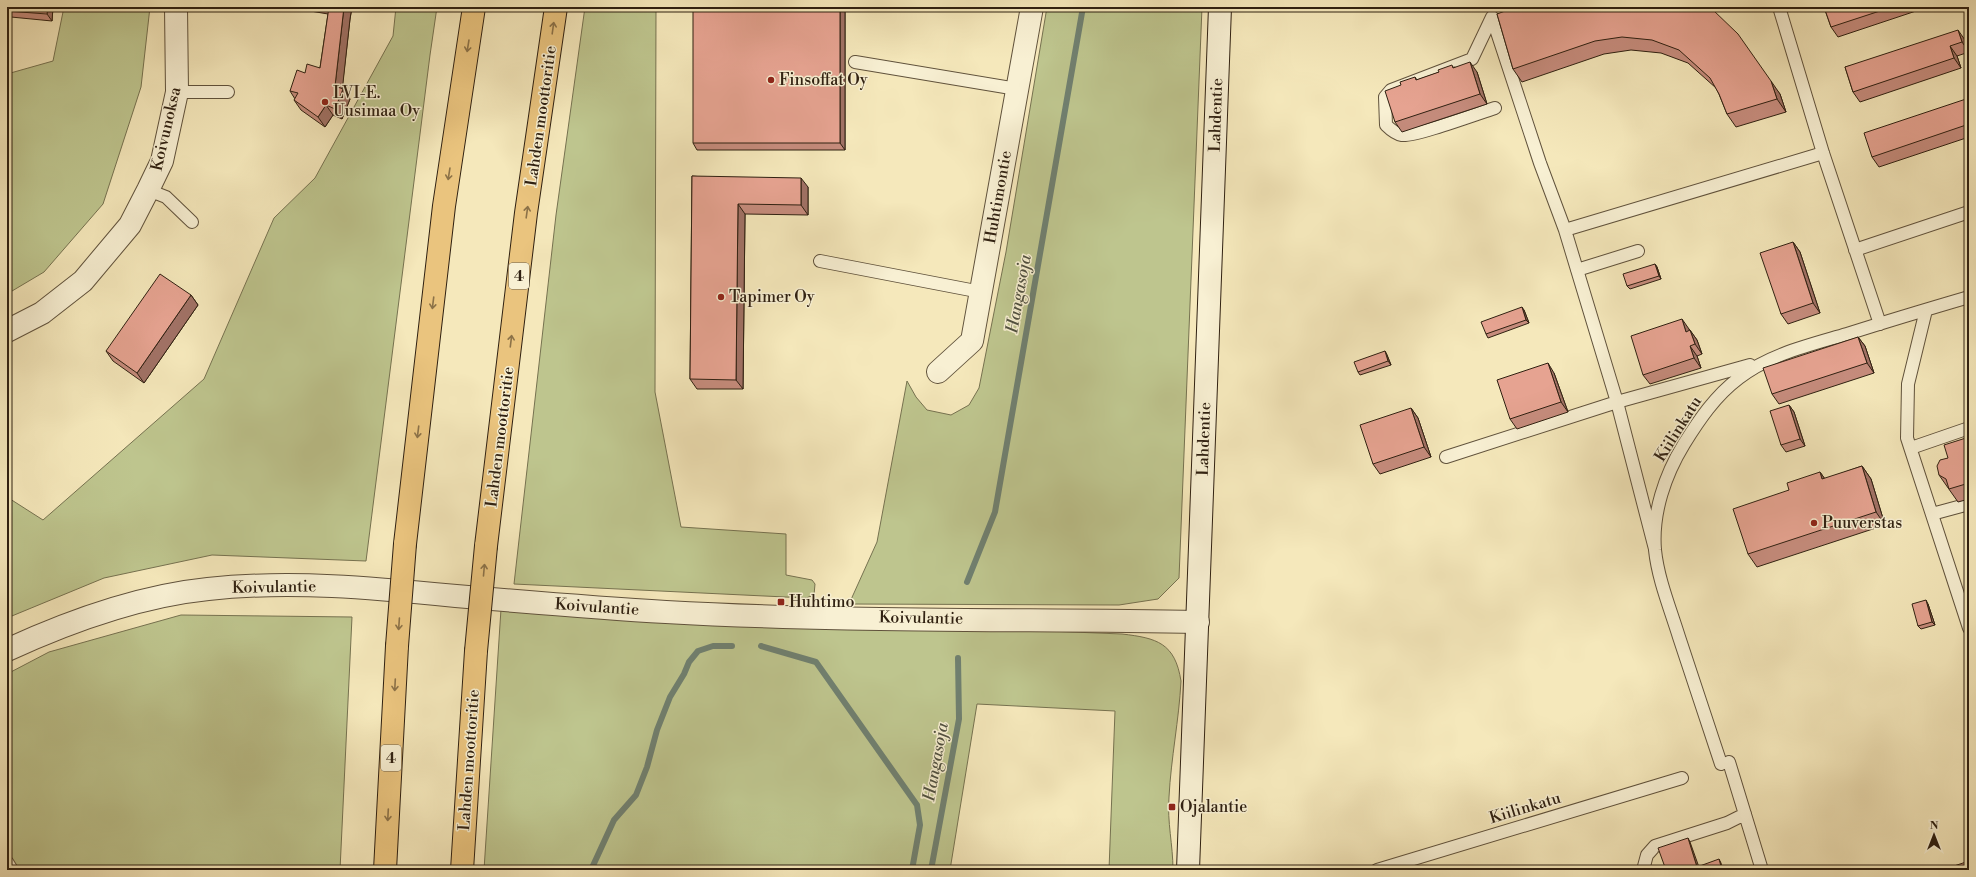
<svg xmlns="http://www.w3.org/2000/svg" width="1976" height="877" viewBox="0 0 1976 877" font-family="'Libre Bodoni',serif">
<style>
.green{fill:#bec58e;stroke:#767250}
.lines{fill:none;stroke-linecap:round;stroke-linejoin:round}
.stream{stroke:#708070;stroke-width:6}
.service-casing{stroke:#60523c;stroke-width:14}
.minor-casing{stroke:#60523c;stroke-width:24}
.tertiary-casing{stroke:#60523c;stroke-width:24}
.secondary-casing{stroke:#2f2011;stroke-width:24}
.motorway-casing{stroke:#2f2011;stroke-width:24}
.service{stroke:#f8f0d3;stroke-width:12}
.minor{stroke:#f8f0d3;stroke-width:22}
.tertiary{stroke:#f8f0d3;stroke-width:22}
.secondary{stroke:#f8f0d3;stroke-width:22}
.motorway{stroke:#eac47e;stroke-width:22}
.motorway-bridge-casing{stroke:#2f2011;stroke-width:24;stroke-linecap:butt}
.motorway-bridge{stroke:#eac47e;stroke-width:22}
.wall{fill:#c68c7d;stroke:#2f2011}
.shaded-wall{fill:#a17266;stroke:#2f2011}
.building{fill:#e6a391;stroke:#2f2011}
.oneway{stroke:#8c7248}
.poi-dot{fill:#8f2418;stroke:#f8f0d3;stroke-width:1.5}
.labels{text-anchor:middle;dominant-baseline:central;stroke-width:3;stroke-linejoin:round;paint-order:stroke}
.shield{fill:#f8f0d3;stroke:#6b5e4b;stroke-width:1}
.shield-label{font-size:15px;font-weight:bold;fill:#2f2011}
.poi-label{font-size:16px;fill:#2f2011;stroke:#f8f0d3;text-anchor:start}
.street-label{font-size:16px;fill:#2f2011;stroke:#f8f0d3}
.water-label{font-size:17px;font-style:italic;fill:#505040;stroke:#f8f0d3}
</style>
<rect width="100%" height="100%" fill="#f5e8bb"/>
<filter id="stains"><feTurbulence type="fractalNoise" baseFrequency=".005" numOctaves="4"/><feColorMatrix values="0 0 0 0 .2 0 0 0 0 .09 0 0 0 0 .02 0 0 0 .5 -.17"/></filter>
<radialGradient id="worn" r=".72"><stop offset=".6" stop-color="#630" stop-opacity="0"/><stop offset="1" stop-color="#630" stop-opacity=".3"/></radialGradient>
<path class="green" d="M64 7H150L141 87 103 204 44 272 7 294V74L53 61Z
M396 7H437L430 55 366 561 212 555 104 578 7 618V497L43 520 204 379 274 218 315 178 393 36Z
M585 7H656L655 392 681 527 786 534V575L812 580 815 584 814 595 806 598 514 584 556 215Z
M1047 7H1202L1179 578 1158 599 1119 605 849 604 877 542 907 381 916 397 927 410 951 415 969 405 979 388 1006 252Z
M501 609 1122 634C1157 638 1175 643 1181 681 1179 720 1171 758 1169 797 1167 822 1173 845 1173 870H1109L1115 711 977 704 950 870H484Z
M181 615 352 617 340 870H7V674L49 652Z"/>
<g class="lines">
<path class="stream" d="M967 582 995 512 1083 7
M761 646 816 662 917 805 920 825 912 870
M591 870 614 820 636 795 647 767 657 730 670 697 684 674 689 662 698 651 713 646H732
M931 870 959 719 958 658"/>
<g class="service-casing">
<path id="service" d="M1779 7 1823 153 1880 324
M855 62 1017 89
M177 92H228
M1495 108C1479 113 1414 137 1402 135 1396 134 1390 129 1386 125L1385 97 1391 90 1472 59 1492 17 1540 163 1565 230 1617 402 1655 549
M148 190 166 197 192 222
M1565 230 1823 153
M1855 250 1969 212
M820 261 981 292
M1577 270 1638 251
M1926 310 1908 384 1907 438 1969 628
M1911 448 1969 428
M1446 457 1617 402 1750 365
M1932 514 1969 504
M1729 762 1762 870
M1721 764C1707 722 1693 679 1679 637 1670 608 1658 579 1655 550 1652 513 1665 475 1684 444 1699 420 1715 396 1739 378 1770 354 1810 345 1847 334 1888 321 1928 309 1969 297
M7 862 12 870
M1377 870 1682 778
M1643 870 1647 855 1655 846 1727 823 1745 814"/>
</g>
<g class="minor-casing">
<path id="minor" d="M7 331 42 313 83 281 130 225 148 190 162 161 177 92 176 7
M938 372 972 341 1032 7"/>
</g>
<g class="tertiary-casing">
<path id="tertiary" d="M7 650C70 621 139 596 208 589 291 580 374 588 456 596 526 602 596 608 666 612 843 622 1021 619 1198 622"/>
</g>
<g class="secondary-casing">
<path id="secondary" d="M1188 870 1220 7"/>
</g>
<g class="motorway-casing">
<path id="motorway" d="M405 544 444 206 474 7
M486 546 526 213 556 7
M385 870 397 646
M462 870 476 651"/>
</g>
<use href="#service" class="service"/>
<use href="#minor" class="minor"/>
<use href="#tertiary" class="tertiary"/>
<use href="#secondary" class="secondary"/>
<use href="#motorway" class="motorway"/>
<g class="motorway-bridge-casing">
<path id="motorway-bridge" d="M397 646 405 544
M476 651 486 546"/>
</g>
<use href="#motorway-bridge" class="motorway-bridge"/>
</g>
<path class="wall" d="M7 7H53L52 21 11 17 7 12Z
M287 7H352L350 19 342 89 350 99 342 119 333 115 325 127 301 110 294 100 295 99 290 91 305 73 320 68 328 14Z
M1709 7 1780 94 1786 112 1736 127 1727 114 1719 94 1716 88 1688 63 1661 53 1631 50 1604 54 1522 82 1513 69 1497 14Z
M1824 7H1928L1838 37 1831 27Z
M845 9V150H697L693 143Z
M1965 40 1969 52 1957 56 1961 68 1860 102 1853 92 1845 67Z
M1454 67 1477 72 1487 104 1402 132 1395 122 1415 77 1417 80Z
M1969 98V137L1879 167 1872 157Z
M692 176 808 187V215L745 214 743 389H697L690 379Z
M1793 242 1800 252 1820 313 1788 324 1781 314Z
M1655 264 1657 267 1661 279 1630 289 1627 286Z
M191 295 198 305 144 383 113 361 106 351Z
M1524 310 1529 323 1488 338 1486 334Z
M1689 329 1697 340 1702 354 1697 356 1701 368 1650 384 1643 375Z
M1858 337 1865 346 1874 373 1779 404 1772 394Z
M1385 351 1387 355 1391 365 1360 375 1358 372Z
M1554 373 1568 412 1517 429 1510 419Z
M1789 405 1794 412 1805 446 1786 452 1781 445Z
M1411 408 1418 418 1431 457 1380 474 1373 464Z
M1969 437V499L1958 502 1939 475 1948 458Z
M1862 466 1871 479 1885 525 1757 567 1748 554 1789 490 1820 472 1825 479Z
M1928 604 1935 625 1921 629 1918 626Z"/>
<path class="shaded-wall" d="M48 7H53L52 21 47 14Z
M344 7H352L350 19 342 92 343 89 350 99 342 119 335 109V86Z
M840 7H843L845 9V150L840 143Z
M1958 30 1965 40 1969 52 1962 42Z
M1950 46 1957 56 1961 68 1954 58Z
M1470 62 1477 72 1487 104 1480 94Z
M1771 81 1780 94 1786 112 1777 99Z
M326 105 333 115 325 127 318 117Z
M801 178 808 187V215L801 205Z
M738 204 745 214 743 389 736 380Z
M1793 242 1800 252 1820 313 1813 303Z
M1655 264 1657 267 1661 279 1659 276Z
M191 295 198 305 144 383 137 373Z
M1522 307 1524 310 1529 323 1526 320Z
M1682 319 1689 329 1693 342 1686 332Z
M1690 330 1697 340 1702 354 1695 344Z
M1858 337 1865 346 1874 373 1867 363Z
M1690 346 1697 356 1701 368 1694 358Z
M1385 351 1387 355 1391 365 1388 361Z
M1548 363 1554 373 1568 412 1561 402Z
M1789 405 1794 412 1805 446 1800 439Z
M1411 408 1418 418 1431 457 1424 447Z
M1862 466 1871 479 1885 525 1876 512Z
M1820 472 1829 485 1822 479Z
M1926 600 1928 604 1935 625 1932 622Z
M1688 838 1690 842 1700 870 1697 867Z
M1719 859 1721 863 1723 870H1722Z"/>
<path class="building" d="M7 7H48L47 14 7 11Z
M329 7H344L335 86 343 89 335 109 326 105 318 117 294 100 298 93 290 91 297 70 305 73 307 64 320 68Z
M693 7H840V143H693Z
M1516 7H1709L1712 9 1738 34 1771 81 1777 99 1727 114 1719 94 1710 78 1679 50 1652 40 1622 37 1595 41 1513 69 1497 14Z
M1824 7H1892L1831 27Z
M1958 30 1962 42 1950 46 1954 58 1853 92 1845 67Z
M1470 62 1480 94 1395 122 1385 91 1401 85 1400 82 1415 77 1416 80 1439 72 1438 70 1452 65 1453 68Z
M1969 98V124L1872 157 1864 133Z
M692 176 801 178V205L738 204 736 380 690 379Z
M1793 242 1813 303 1781 314 1760 253Z
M1655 264 1659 276 1627 286 1623 274Z
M160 274 191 295 137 373 106 351Z
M1522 307 1526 320 1486 334 1481 322Z
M1682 319 1686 332 1690 330 1695 344 1690 346 1694 358 1643 375 1631 336Z
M1858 337 1867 363 1772 394 1763 368Z
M1385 351 1388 361 1358 372 1354 362Z
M1548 363 1561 402 1510 419 1497 380Z
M1789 405 1800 439 1781 445 1770 411Z
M1411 408 1424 447 1373 464 1360 425Z
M1969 437V483L1949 489 1946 479 1939 475 1937 466 1940 460 1948 458 1944 445Z
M1862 466 1876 512 1748 554 1733 509 1789 490 1787 483 1820 472 1822 479Z
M1926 600 1932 622 1918 626 1912 604Z
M1688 838 1697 867 1719 859 1722 870H1666L1658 848Z
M1969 861V870H1942Z"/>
<defs><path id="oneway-shaft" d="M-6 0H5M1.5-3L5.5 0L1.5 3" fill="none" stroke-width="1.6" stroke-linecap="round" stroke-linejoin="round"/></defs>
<g class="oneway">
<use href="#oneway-shaft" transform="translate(553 28) rotate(-82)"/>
<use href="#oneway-shaft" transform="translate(468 46) rotate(99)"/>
<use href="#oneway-shaft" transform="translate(449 174) rotate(99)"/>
<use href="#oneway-shaft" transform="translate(527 212) rotate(-82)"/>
<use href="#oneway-shaft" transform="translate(433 303) rotate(97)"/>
<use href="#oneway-shaft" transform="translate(511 341) rotate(-83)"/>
<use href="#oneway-shaft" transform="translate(418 432) rotate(97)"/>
<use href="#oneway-shaft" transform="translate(484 570) rotate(-85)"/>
<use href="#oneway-shaft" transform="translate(399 624) rotate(94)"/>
<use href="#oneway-shaft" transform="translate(395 685) rotate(93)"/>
<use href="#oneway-shaft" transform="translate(388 815) rotate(93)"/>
</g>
<g class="poi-dot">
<circle cx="771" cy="80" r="4"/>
<circle cx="325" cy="102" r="4"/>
<circle cx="721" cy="297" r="4"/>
<circle cx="1814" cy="523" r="4"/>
<rect x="777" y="598" width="8" height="8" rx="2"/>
<rect x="1168" y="803" width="8" height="8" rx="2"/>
</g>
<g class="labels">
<g class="shield">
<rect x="509" y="263" width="20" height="26" rx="3"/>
<rect x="381" y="745" width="20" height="26" rx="3"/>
</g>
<g class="shield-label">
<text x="519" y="276">4</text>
<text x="391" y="758">4</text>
</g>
<g class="poi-label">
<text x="779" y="80">Finsoffat Oy</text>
<text x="333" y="93">LVI-E.<tspan x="333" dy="18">Uusimaa Oy</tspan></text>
<text x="729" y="297">Tapimer Oy</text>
<text x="1822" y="523">Puuverstas</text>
<text x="789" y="602">Huhtimo</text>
<text x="1180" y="807">Ojalantie</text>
</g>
<g class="street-label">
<text transform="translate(1216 115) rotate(-88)">Lahdentie</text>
<text transform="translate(541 116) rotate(-82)">Lahden moottoritie</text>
<text transform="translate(166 129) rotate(-77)">Koivunoksa</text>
<text transform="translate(998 197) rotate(-80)">Huhtimontie</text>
<text transform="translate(1678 429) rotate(-58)">Kiilinkatu</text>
<text transform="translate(500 437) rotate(-83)">Lahden moottoritie</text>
<text transform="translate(1204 439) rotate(-88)">Lahdentie</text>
<text transform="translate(274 587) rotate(-1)">Koivulantie</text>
<text transform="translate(597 607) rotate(4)">Koivulantie</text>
<text transform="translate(921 618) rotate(1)">Koivulantie</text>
<text transform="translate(469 760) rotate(-86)">Lahden moottoritie</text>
<text transform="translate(1525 808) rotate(-17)">Kiilinkatu</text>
</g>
<g class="water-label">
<text transform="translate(1019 294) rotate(-80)">Hangasoja</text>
<text transform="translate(936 762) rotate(-80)">Hangasoja</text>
</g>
</g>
<rect width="1976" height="877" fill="none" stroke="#f5e8bb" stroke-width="24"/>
<rect x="8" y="8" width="1960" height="861" fill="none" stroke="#2f2011" stroke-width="2"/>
<rect x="12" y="12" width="1952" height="853" fill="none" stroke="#2f2011"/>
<g transform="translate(1934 835)" stroke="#f8f0d3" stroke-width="3" paint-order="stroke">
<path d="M0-3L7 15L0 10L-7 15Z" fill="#2f2011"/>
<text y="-6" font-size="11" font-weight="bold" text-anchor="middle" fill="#2f2011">N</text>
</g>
<rect width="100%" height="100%" filter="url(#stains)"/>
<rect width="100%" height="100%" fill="url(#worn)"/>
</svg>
